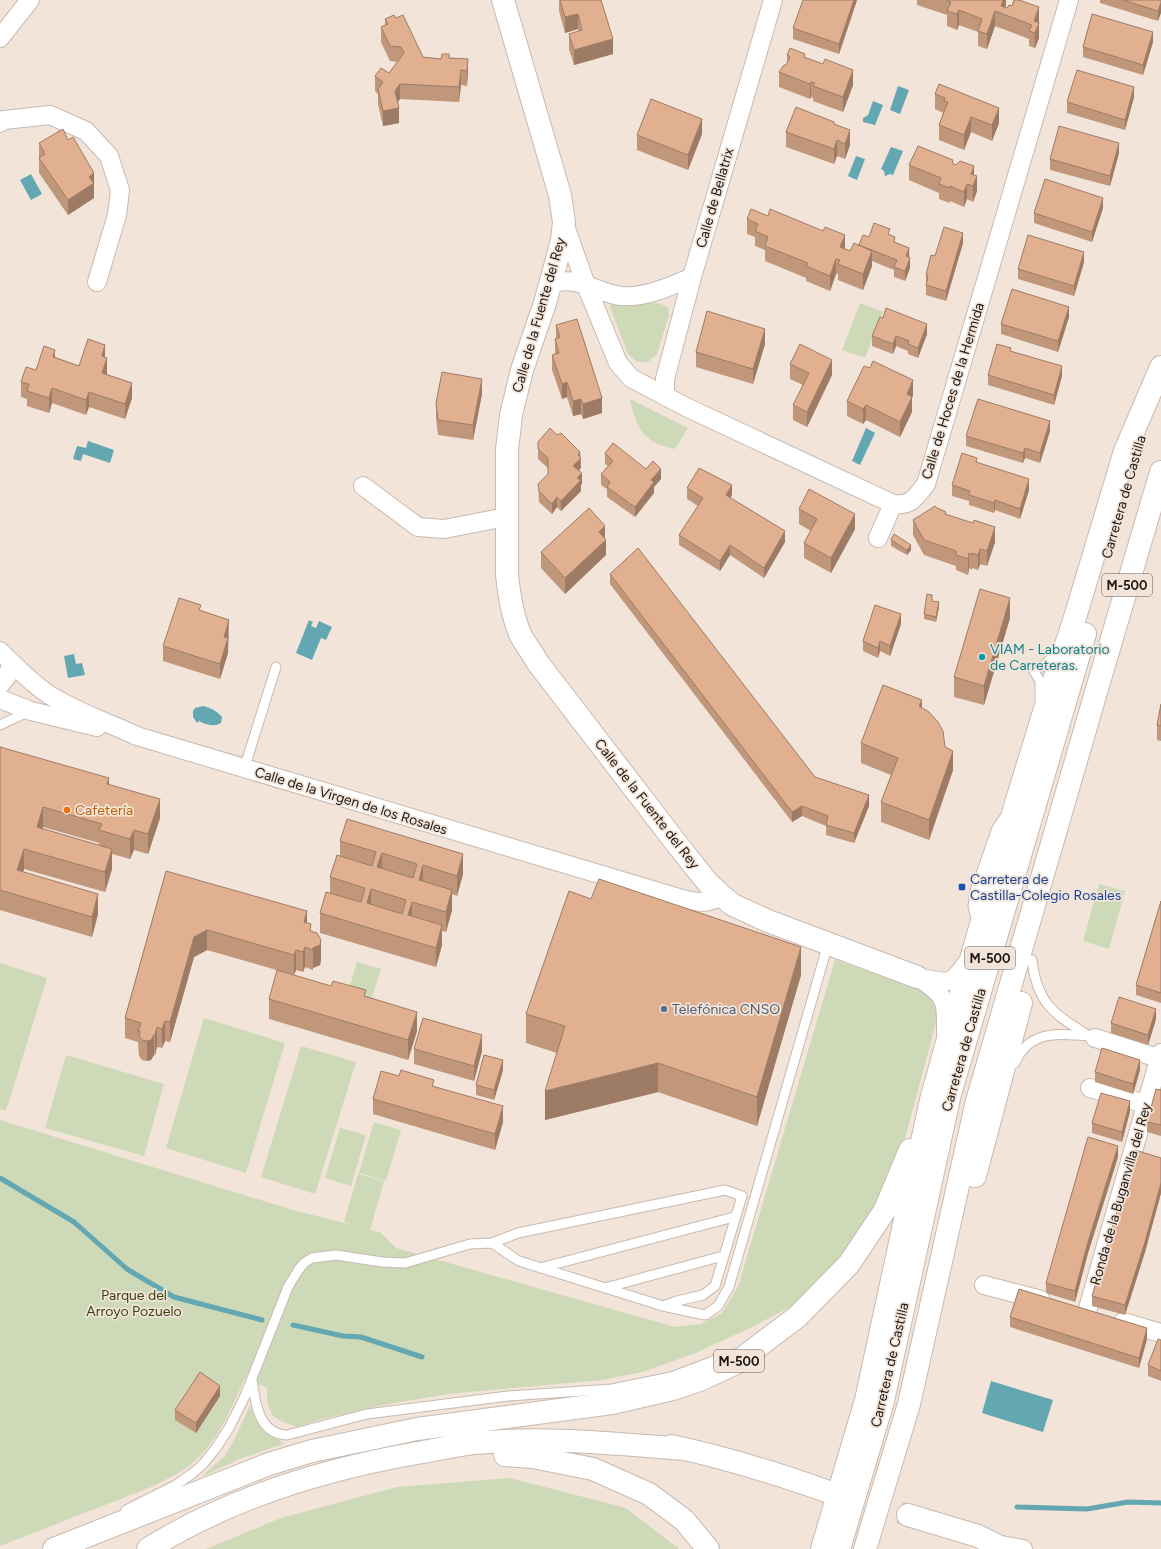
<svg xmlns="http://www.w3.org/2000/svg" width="1161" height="1549" viewBox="0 0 1161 1549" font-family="Figtree,sans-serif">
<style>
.green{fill:#cdd9b7}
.water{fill:#63a7b3}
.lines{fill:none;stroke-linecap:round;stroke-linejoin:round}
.stream{stroke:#63a7b3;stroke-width:5}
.highway-tunnel{stroke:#d2c5bb;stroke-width:22;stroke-dasharray:22 11;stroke-linecap:butt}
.lane-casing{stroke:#c8bab0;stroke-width:11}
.street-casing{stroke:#c8bab0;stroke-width:20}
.secondary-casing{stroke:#c8bab0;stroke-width:24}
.highway-casing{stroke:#c8bab0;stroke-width:24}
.lane{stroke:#fff;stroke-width:9}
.street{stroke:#fff;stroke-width:18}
.secondary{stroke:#fff;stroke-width:22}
.highway{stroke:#fff;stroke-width:22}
.wall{fill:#c1977c;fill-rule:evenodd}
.shaded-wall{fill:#9d7b65}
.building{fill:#e0b090;stroke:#9d7b65;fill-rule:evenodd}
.culture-dot{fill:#0f9aa8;stroke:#f2e4d9;stroke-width:1.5}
.food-dot{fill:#e8710a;stroke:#f2e4d9;stroke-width:1.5}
.transit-dot{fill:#1a4fb4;stroke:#f2e4d9;stroke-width:1.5}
.service-dot{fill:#5c6f8a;stroke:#f2e4d9;stroke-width:1.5}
.labels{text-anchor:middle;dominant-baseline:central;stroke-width:3.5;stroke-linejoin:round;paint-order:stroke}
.shield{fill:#f2e4d9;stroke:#5d554f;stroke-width:1}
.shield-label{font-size:13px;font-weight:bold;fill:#1d1814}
.street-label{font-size:14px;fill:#1d1814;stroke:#f2e4d9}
.culture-label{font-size:14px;fill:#0d838f;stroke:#f2e4d9;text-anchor:start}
.food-label{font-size:14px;fill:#c56008;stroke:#f2e4d9;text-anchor:start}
.transit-label{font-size:14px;fill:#164399;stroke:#f2e4d9;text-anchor:start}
.service-label{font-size:14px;fill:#4e5e75;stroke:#f2e4d9;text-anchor:start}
.park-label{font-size:14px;fill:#37450c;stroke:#f2e4d9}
</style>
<rect width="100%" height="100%" fill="#f2e4d9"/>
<path class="green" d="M612 301C618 303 628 307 634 306 648 304 654 299 668 308L669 315 657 354 648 362H637L628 354 610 307Z
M860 303 883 312 865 358 842 350Z
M630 399 688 428 675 449C667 447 658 445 651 440 637 431 633 413 630 399Z
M1099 884 1125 891 1109 949 1083 941Z
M835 960 921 990 934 999 937 1009V1019L897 1168 867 1222 838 1261 794 1305 752 1327 693 1354 642 1372 602 1380 448 1394 383 1405 318 1420 297 1427 283 1422 272 1415 267 1401V1388L245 1378C232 1406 220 1437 198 1458 186 1470 170 1477 156 1485L0 1546V1120L293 1210 356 1226 344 1222 358 1174 384 1181 370 1230 380 1232 396 1248 675 1327 701 1324 722 1313 738 1287Z
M357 962 381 969 369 1007 346 999Z
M0 963 47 978 6 1111 0 1109Z
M204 1018 285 1043 246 1173 166 1148Z
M301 1046 356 1062 315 1194 261 1177Z
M66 1055 164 1084 144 1156 45 1128Z
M374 1122 401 1130 386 1181 359 1173Z
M340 1128 366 1135 351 1186 325 1178Z
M250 1405C253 1412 255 1420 260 1426 267 1433 279 1437 283 1444L242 1458 201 1477 225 1456 236 1436Z
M510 1478 626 1508 679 1549H206L281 1518 397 1487Z"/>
<path class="water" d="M898 86 909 90 900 114 890 110Z
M873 101 883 105 875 125 863 122V118L868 115Z
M891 147 903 151 893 175 890 174 885 176 884 171 881 169Z
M856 156 865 159 857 180 848 176Z
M31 174 42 194 31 200 20 180Z
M866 428 875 433 860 465 852 461Z
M88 441 114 450 110 463 83 454 81 461 73 459 77 446 86 448Z
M309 620 313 622 311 626 316 628 319 621 332 627 326 640 321 638 312 660 296 653Z
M74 654 76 664 82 663 85 675 68 678 64 656Z
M203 706C211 708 217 711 222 717L221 723C214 727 206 725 199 721L197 723 193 717V711L195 708Z
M991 1381 1053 1400 1043 1432 982 1413Z"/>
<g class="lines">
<path class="stream" d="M0 1178 74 1222 127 1269 174 1297 262 1320
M293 1325 343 1336 361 1337 422 1357
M1017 1507 1087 1509 1128 1502 1161 1503"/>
<path class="highway-tunnel" d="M836 1494 908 1515"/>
<g class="lane-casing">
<path id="lane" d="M1040 700V681L1032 668 1042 667 1057 653
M0 725 30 711
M244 769 276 667
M977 921 973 906 975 891 997 828 1004 818
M1032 960C1037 1002 1052 1013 1086 1034
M1015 1063C1026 1036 1048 1033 1074 1035 1081 1035 1088 1035 1095 1038
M725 1190 742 1196 715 1286 703 1295 677 1301 663 1306 519 1261 492 1243 518 1233Z
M540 1268 734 1217
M605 1288 723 1256
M663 1306 705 1315 718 1306 729 1287 828 944
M252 1380C255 1403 259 1434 287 1435L367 1414 508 1396 612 1389 671 1377 724 1357
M126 1510 176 1485 193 1473 204 1463 216 1448 229 1428 245 1396 288 1287 299 1269 304 1263 312 1258 336 1255 382 1262 405 1263 470 1244 492 1243"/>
</g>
<g class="street-casing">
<path id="street" d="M0 38 30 0
M0 123 4 120 50 115 86 131 109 156 120 190 117 215 97 282
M564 223 586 285 618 363 631 378 686 407 893 504C911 506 915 498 926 484L1069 0
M550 284C578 274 595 293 621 296 645 298 671 286 692 277
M665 396V379L692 277 773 0
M363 486 418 527 444 529 506 517
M878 538 893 504
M0 651C15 666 30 682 48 694 74 711 109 723 137 736L686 900C702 903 708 903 722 896
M0 685 7 676 12 663
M0 699 31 711 97 727
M917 977C947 996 946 999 946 1033
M921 978C952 984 951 985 969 960
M1095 1038 1161 1059
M1090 1088 1146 1104
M984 1285 1041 1300
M1087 1312 1161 1053
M1123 1322 1161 1333
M996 1544 1023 1549"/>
</g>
<g class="secondary-casing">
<path id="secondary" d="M503 0 560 195 564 222 562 241 545 303 522 370 511 415 507 450V574C509 595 512 616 521 636 526 645 533 654 538 663L680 848 708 883 722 896 733 905 768 921 917 977"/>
</g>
<g class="highway-casing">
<path id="highway" d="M975 1176 1021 1003
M671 1446C724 1457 775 1473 826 1491
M505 1455 533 1457 593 1469 649 1494 684 1520 708 1549
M908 1515 978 1536 1004 1549
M54 1549 269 1464 312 1451 417 1429 612 1403 673 1389 702 1379 736 1363 797 1317 849 1264 885 1210 910 1150
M148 1549C231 1497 328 1468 423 1452 440 1449 457 1445 474 1443 543 1436 616 1444 685 1449
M822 1549 866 1400 931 1100 946 1046 1016 803 1053 683 1073 624 1125 451 1161 367
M839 1549 883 1401 950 1094 1085 634
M865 1549 909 1404 977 1101 1094 699 1161 472"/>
</g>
<use href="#lane" class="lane"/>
<use href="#street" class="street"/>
<use href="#secondary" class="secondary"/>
<use href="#highway" class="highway"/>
</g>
<path class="wall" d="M559 0H601L613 54 574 65 569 49V34L578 31V29L565 33 559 11Z
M857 0 839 54 793 39V28Z
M917 0H1006V5L1005 7 1039 22V38L1035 48 1029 46V39L995 26 987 49 978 46V32L959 25 957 30 947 26V15L917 5Z
M1100 0H1161L1158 21 1100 3Z
M396 18 423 57 441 59 449 58 468 59 467 86 461 85 459 102 400 99 398 102 399 123 383 126 378 104V94L375 91V76L389 73 397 62 390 61 381 42V27L385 25V19Z
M1153 42 1143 75 1083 57V47Z
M787 55 805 57 853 85 843 112 813 101V98L811 97 810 99 779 87V72L787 64Z
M939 84 999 123 992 141 971 132 964 150 939 140V125L943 113 935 109V94Z
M1134 97 1125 130 1067 113V102Z
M834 124 850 145 845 159 837 156 834 164 786 147V132Z
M702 134 688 170 637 150V135Z
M68 140 94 173V198L68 215 39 173V143Z
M1119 153 1110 186 1050 170V159Z
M953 164 974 175 977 191 973 202 967 199 964 207 950 201V203L939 199V193L909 180V165Z
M1103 208 1092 242 1034 223V213Z
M747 219 845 249 850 251 869 237 890 235 895 242 909 248 910 268 905 281 894 277V270L872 261V266L863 290 838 280V274H836L830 291 806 281V278L765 261V250L755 246V237L747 234Z
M963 243 946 301 926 295V275L935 256Z
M1084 262 1074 296 1018 279V269Z
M1069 317 1058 352 1001 334V324Z
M556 325 602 413 583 419 581 414 573 416 567 397 562 399 552 370V355L555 354V339H556Z
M927 334 918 358 908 354V351L896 346 893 354 872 346V336Z
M765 344 753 384 696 367V352Z
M55 357 79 366 105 357 107 373 106 374 132 398 125 419 89 407 86 415 52 403 49 413 27 406V399L21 397V382L36 370Z
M790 364 832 375 807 427 793 420V405L803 385 790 379Z
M988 375 1062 376 1054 405 988 385Z
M482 394 473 440 438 435 436 418V403Z
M913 395 912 398V412L900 437 866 420 863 424 847 416V401Z
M1050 431 1040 463 1025 458 1023 463 966 446V436Z
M557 435 580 452 581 468 579 470 582 484 581 485V491L561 511 557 507 552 514 539 502 538 484 548 474V468L538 459V442Z
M605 453 646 469 661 479 654 487V493L635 517 607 497V489L601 485V474L608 466 605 464Z
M977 462 1029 490 1020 519 995 510 994 513 969 505V501L952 496V485Z
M687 488 732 495 730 498 785 542 764 578 730 555 720 571 679 545V535L698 506 687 499Z
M937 508 946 514 995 542 987 566 980 564 978 570 972 568V570L969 568 968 575 956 570V566L924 555 913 535V520Z
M799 509 855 529 831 573 804 558V543L811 531 799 524Z
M605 539 606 555 565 594 541 568V552Z
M891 540 911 550 907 555 891 546Z
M610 574 815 777 869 806 854 843 826 835V826L802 816 792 822 610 584Z
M932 601 939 607 936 622 924 619V614Z
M201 611 229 635 228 638V653L220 679 163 661V646Z
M1010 618 984 705 954 697V677Z
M901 624 890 656 880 651 878 658 863 651V641Z
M1161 704V741L1157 740V725Z
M922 708 945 747 953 770 929 840 881 822V802L891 775 861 763V743Z
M0 747 109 785 160 818 148 854 134 850 130 859 112 854V869L105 892 24 869 23 872 98 914 92 937 0 910ZM43 827 99 843V845L42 829Z
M340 841 463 874 457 896 452 894V910L446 932 442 931V945L436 967 320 933V913L330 893V877L340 856Z
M166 871 307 923 311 931 321 960 320 965 313 968V970L305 967 303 972 296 970 294 975 207 950 194 957 170 1042 165 1041 162 1048 157 1047 155 1055H154L151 1060 147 1061 142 1060 139 1056 138 1042 125 1038V1018Z
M1161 901V1003L1136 995V985Z
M801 975 757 1126 658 1092 545 1120 557 1053 526 1043V1014Z
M366 996 417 1031 408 1060 269 1019V999Z
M1156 1019 1148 1045 1111 1033V1023Z
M414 1049 482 1051 474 1081 414 1064Z
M503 1070 494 1100 476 1095V1085Z
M1140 1070 1133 1094 1095 1082V1072Z
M399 1076 434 1086 503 1122 495 1150 373 1114V1099Z
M1161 1090V1136L1147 1132V1122Z
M1130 1111 1122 1142 1092 1133V1123Z
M1118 1157 1088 1253 1075 1302 1046 1293V1283Z
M1161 1158V1193L1145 1252 1125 1315 1092 1306V1296Z
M1010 1317 1147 1339 1139 1368 1010 1327Z
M1161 1340V1381L1148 1376V1365Z
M220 1396 196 1433 175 1420V1410Z"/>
<path class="shaded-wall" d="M854 0H857L839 54V44Z
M1003 0H1006V5L1003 14 1001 6Z
M1161 3V13L1158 21V11Z
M1039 7V38L1035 48 1034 21Z
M959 10V25L957 30V14Z
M995 11V26L987 49V34Z
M578 14V29L565 33V17Z
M1153 32V42L1143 75V65Z
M613 39V54L574 65V50Z
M468 59V74L467 86V71Z
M461 70V85L459 102V87Z
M853 70V85L843 112V97Z
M811 82V97L810 99V84Z
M400 84V99L395 106V91Z
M1134 87V97L1125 130V120Z
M399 108V123L383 126V111Z
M999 108V123L992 141V125Z
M971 117V132L964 150V135Z
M702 119V134L688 170V155Z
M850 130V145L845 159V144Z
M837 140V156L834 164V149Z
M1119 143V153L1110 186V176Z
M974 166V181L971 174Z
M94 173V198L68 215V200L89 177Z
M977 176V191L973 202V186Z
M967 184V199L964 207V192Z
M1103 198V208L1092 242V232Z
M963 233V243L946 301V291Z
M845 235V250L840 247Z
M909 248V258L906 256Z
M872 251V266L863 290V274Z
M1084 252V262L1074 296V286Z
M910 258V268L905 281V271Z
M836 259V274L830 291V276Z
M1069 307V317L1058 352V341Z
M927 324V334L918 358V348Z
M765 329V344L753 384V369Z
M896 336V346L893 354V344Z
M105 345V360L102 356Z
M55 350V365L53 357Z
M107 358V373L102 388V373Z
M832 360V375L807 427V412Z
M1062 366V376L1054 405V395Z
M482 379V394L473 440V425Z
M913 380V395L912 398V412L900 437V422L907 394Z
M567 382V397L562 399V384Z
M132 383V398L125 419V404Z
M52 388V403L49 413V398Z
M89 392V407L86 415V400Z
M602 398V413L583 419V404Z
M581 399V414L573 416V401Z
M866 405V420L863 424V409Z
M1050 421V431L1040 463V453Z
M1025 448V458L1023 463V453Z
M580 452 581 468 573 476V466L578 455Z
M661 469V479L654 487V493L635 517V507L651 480Z
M582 473V484L581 485V491L561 511V501L577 478Z
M1029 479V490L1020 519V509Z
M732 485V495L726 505V495Z
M557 497V507L552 514V504Z
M995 500V510L994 513V503Z
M855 514V529L831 573V558Z
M605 526V541L606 540V555L565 594V578L599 532Z
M995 527V542L987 566V551Z
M785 531V542L764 578V568Z
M730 545V555L720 571V561Z
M911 545V550L907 555V550Z
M980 549V564L978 570V555Z
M969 553V568L968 575V559Z
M1010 598V618L984 705V686Z
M939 602V607L936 622V617Z
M901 614V624L890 656V646Z
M229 620 228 653 220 679V664L224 637Z
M880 641V651L878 658V648Z
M922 700V720L919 706Z
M953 751V770L929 840V820Z
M109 778V798L107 784Z
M869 795V806L854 843V833Z
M160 799V818L148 854V834Z
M802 806V816L792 822V812Z
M43 807V827L37 847V827Z
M134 830V850L130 859V839Z
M24 849V869L17 890V870Z
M112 849V869L105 892V872Z
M382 853V873L377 867Z
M463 854V874L457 896V876Z
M423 865V885L419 880Z
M371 889V909L367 903Z
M452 890V910L446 932V912Z
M98 894V914L92 937V917Z
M412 902V922L408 915Z
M307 911V931L304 922Z
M442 925V945L436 967V948Z
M207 930V950L194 957 170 1042V1022L194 937Z
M321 940V960L320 965 313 968V970V948Z
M305 947V967L303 972V952Z
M801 947V975L757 1126V1097Z
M296 950V970L294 975V955Z
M1156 1009V1019L1148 1045V1035Z
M417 1012V1031L408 1060V1040Z
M165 1021V1041L162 1048V1029Z
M157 1027V1047L155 1055V1035Z
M154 1035V1055L151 1060 147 1061V1041Z
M482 1035V1051L474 1081V1066Z
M503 1060V1070L494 1100V1090Z
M1140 1060V1070L1133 1094V1084Z
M658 1063V1092L545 1120V1091Z
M1130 1101V1111L1122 1142V1132Z
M503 1106V1122L495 1150V1134Z
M1118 1146V1157L1088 1253 1075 1302V1291L1088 1242Z
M1161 1183V1193L1145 1252 1125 1315V1305Z
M1147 1328V1339L1139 1368V1358Z
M220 1386V1396L196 1433V1423Z"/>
<path class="building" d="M560 0H601L613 39 574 50 569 34 582 30 578 14 565 17Z
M803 0H854L839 44 793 28Z
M946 0H1003L1001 6 1007 8 1009 5 1012 6 1014 0H1019L1039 7 1034 21 1039 23 1035 33 1029 31 1032 25 995 11 987 34 978 31 982 19 959 10 957 14 947 11 951 2Z
M1123 0H1161V3L1158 11Z
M1092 14 1153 32 1143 65 1083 47Z
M394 15 396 18 403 15 423 57 441 59 442 54H449V58L468 59 467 71 461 70 459 87 400 84 395 91 399 108 383 111 378 89 383 82 375 76 381 68 389 73 404 53 401 47 390 46 381 27 388 24 385 19Z
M790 48 805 54 804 57 823 64 825 59 853 70 843 97 813 86 815 83 811 82 810 84 779 72 784 65H786L790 57 787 55Z
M1077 70 1134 87 1125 120 1067 102Z
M939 84 999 108 992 125 971 117 964 135 939 125 948 102 944 101 945 98 935 94Z
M651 99 702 119 688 155 637 135Z
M796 107 834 122V124L850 130 845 144 837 140 834 149 786 132Z
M1059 126 1119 143 1110 176 1050 159Z
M63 129 68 140 73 137 94 173 89 177 94 183 68 200 39 158 45 154 39 143Z
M918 146 953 160 952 163 956 165 960 161 974 166 971 174 977 176 973 186 967 184 964 192 950 186V188L939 184 941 178 909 165Z
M1045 179 1103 198 1092 232 1034 213Z
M751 209 768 216 770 209 823 231 825 227 845 235 840 247 850 251 854 243 872 251 863 274 838 264 840 260 836 259 830 276 806 266 808 263 765 246 768 237 755 231 758 224 747 219Z
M874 223 890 229 888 234 895 237 894 242 909 248 906 256 910 258 905 271 894 267 897 260 859 245 863 235 869 237Z
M944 227 963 233 946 291 926 285 928 276 926 275 931 255 935 256Z
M1028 235 1084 252 1074 286 1018 269Z
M1012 289 1069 307 1058 341 1001 324Z
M886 308 927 324 918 348 908 344 909 341 896 336 893 344 872 336 880 317 883 318Z
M707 311 765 329 753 369 696 352Z
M577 319 602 398 583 404 581 399 573 401 567 382 562 384 552 355 559 353 555 339 560 337 556 325Z
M88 339 105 345 102 356 107 358 102 373 132 383 125 404 89 392 86 400 52 388 49 398 27 391 29 384 21 382 26 367 36 370 44 346 55 350 53 357 79 366Z
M800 344 832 360 807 412 793 405 809 373 790 364Z
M997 344 1011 348 1010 351 1062 366 1054 395 988 375Z
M873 361 913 380 907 394 912 397 900 422 866 405 863 409 847 401 864 366 870 368Z
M442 372 482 379 473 425 438 420 436 403Z
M978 399 1050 421 1040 453 1025 448 1023 453 966 436Z
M550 428 557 435 561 433 580 452 578 455 581 458 573 466 582 473 577 478 581 480 561 501 557 497 552 504 539 491 538 484 548 474V458L538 449V442Z
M613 443 646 469 653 461 661 469 651 480 654 482 635 507 607 487 610 482 601 474 613 461 605 453Z
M962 453 977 458 976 462 1029 479 1020 509 995 500 994 503 969 495 970 491 952 485Z
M699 468 732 485 726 495 785 531 764 568 730 545 720 561 679 535 703 498 687 488Z
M809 489 855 514 831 558 804 543 817 519 799 509Z
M935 506 937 508 946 512 945 514 973 523 974 520 995 527 987 551 980 549 978 555 972 553V555L969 553 968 559 956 555V551L924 540 913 520Z
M589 508 605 526 599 532 606 540 565 578 541 552Z
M894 534 911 545 907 550 891 540Z
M638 548 815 777 869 795 854 833 826 825 828 816 802 806 792 812 610 574Z
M980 589 1010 598 984 686 954 677Z
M927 594 932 595V601L939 602 936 617 924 614Z
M179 598 201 605 199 610 229 620 224 637 228 638 220 664 163 646Z
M875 605 901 614 890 646 880 641 878 648 863 641Z
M883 685 922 700 919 706 929 712 938 722 943 731 945 747 953 751 929 820 881 802 898 758 861 743Z
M1161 704V726L1157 725Z
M0 747 109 778 107 784 160 799 148 834 134 830 130 839 99 830 102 824 43 807 37 827 112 849 105 872 24 849 17 870 98 894 92 917 0 890Z
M347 819 463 854 457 876 423 865 419 880 452 890 446 912 412 902 408 915 442 925 436 948 320 913 326 892 361 902 365 888 330 877 337 855 372 866 376 852 340 841ZM382 853 417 864 413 878 377 867ZM371 889 406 900 402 914 367 903Z
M166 871 307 911 304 922 311 924 310 931 317 933 321 940 320 945 313 948V950L305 947 303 952 296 950 294 955 207 930 194 937 170 1022 165 1021 162 1029 157 1027 155 1035H154L151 1040 147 1041 142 1040 139 1036 140 1031H138L141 1023 125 1018Z
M599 879 801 947 757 1097 658 1063 545 1091 565 1026 526 1014 569 891 591 899Z
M1161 901V993L1136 985Z
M277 970 331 986 333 981 366 990 364 996 417 1012 408 1040 269 999Z
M1119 997 1156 1009 1148 1035 1111 1023Z
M423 1018 482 1035 474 1066 414 1049Z
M1102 1048 1140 1060 1133 1084 1095 1072Z
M484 1055 503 1060 494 1090 476 1085Z
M401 1070 434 1080 432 1086 503 1106 495 1134 373 1099 381 1071 399 1076Z
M1156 1089 1161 1090V1125L1147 1122Z
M1101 1093 1130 1101 1122 1132 1092 1123Z
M1088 1137 1118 1146 1088 1242 1075 1291 1046 1283Z
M1135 1150 1161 1158V1183L1145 1242 1125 1305 1092 1296Z
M1019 1289 1147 1328 1139 1358 1010 1317Z
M1158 1339 1161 1340V1371L1148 1365Z
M200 1372 220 1386 196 1423 175 1410Z"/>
<circle class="culture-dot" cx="982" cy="657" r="4"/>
<circle class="food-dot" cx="67" cy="810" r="4"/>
<rect class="transit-dot" x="958" y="883" width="8" height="8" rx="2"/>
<circle class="service-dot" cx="664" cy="1009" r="4"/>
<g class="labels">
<g class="shield">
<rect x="1102" y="574" width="50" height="22" rx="3"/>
<rect x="965" y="947" width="50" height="22" rx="3"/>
<rect x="714" y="1350" width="50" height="22" rx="3"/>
</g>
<g class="shield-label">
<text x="1127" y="585">M-500</text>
<text x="990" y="958">M-500</text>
<text x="739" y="1361">M-500</text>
</g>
<g class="street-label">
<text transform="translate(715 198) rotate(-74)">Calle de Bellatrix</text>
<text transform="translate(539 315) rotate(-74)">Calle de la Fuente del Rey</text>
<text transform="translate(953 391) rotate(-73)">Calle de Hoces de la Hermida</text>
<text transform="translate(1124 497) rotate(-74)">Carretera de Castilla</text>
<text transform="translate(351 801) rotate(17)">Calle de la Virgen de los Rosales</text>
<text transform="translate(647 804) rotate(52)">Calle de la Fuente del Rey</text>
<text transform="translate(964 1050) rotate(-74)">Carretera de Castilla</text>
<text transform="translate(1121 1194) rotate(-74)">Ronda de la Buganvilla del Rey</text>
<text transform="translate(890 1365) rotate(-77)">Carretera de Castilla</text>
</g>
<g class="culture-label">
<text x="990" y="649">VIAM - Laboratorio<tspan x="990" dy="16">de Carreteras.</tspan></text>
</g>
<g class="food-label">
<text x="75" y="810">Cafetería</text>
</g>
<g class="transit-label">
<text x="970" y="879">Carretera de<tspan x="970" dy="16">Castilla-Colegio Rosales</tspan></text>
</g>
<g class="service-label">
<text x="672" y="1009">Telefónica CNSO</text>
</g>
<g class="park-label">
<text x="134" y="1295">Parque del<tspan x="134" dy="16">Arroyo Pozuelo</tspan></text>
</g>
</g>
</svg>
